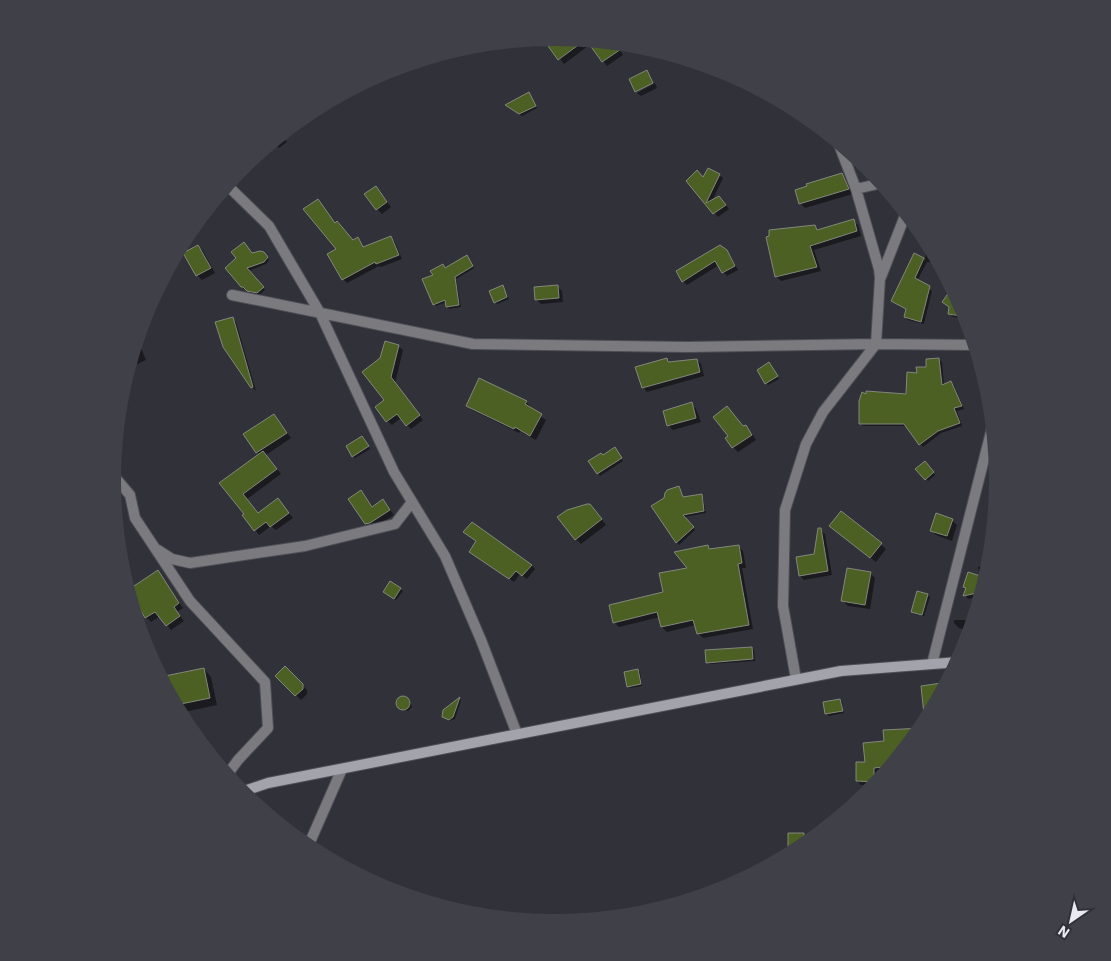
<svg xmlns="http://www.w3.org/2000/svg" width="1111" height="961" viewBox="0 0 1111 961" font-family="'IBM Plex Sans',sans-serif">
<style>
.shadow{fill:#0007}
.building{fill:#4d6023;stroke:#82877c}
.lines{fill:none;stroke-linecap:round;stroke-linejoin:round}
.street-casing{stroke:#4e4e57;stroke-width:12}
.secondary-casing{stroke:#4e4e57;stroke-width:12}
.street{stroke:#7a7a7f;stroke-width:10}
.secondary{stroke:#a3a3ab;stroke-width:10}
</style>
<rect width="100%" height="100%" fill="#31313a"/>
<path class="shadow" d="M551 38H556L595 41 564 64 546 41Z
M600 42 615 43 623 55 607 66 593 47Z
M497 43 488 49 485 44Z
M655 83 657 88 641 96 637 93Z
M530 96 537 108 522 116 509 107Z
M288 130 291 133 284 138 287 142 279 148 276 144 236 175 242 167Z
M842 174 847 179 853 194 805 208 800 203Z
M719 175 723 178 712 201H723L729 209 718 217 688 181Z
M380 193 391 207 382 214 377 209Z
M853 221 858 225 861 236 814 250 821 271 781 281 776 276 815 227 819 231Z
M391 237 395 242 402 259 381 267 379 266 347 283 343 279 338 250 357 239 364 248Z
M928 242 939 263 927 262 917 281 932 291 924 324 908 320 905 317 907 310 893 301 914 255 925 260Z
M198 246 203 251 215 273 202 280 197 275Z
M726 251 730 256 738 270 727 276 719 265 687 285 683 281Z
M252 255 266 256 269 260 266 264 248 271 265 290 259 295 250 293 247 289H244L226 268Z
M469 259 474 268 456 279 461 307 449 309 446 302 436 306 434 304V275L443 265 446 269Z
M557 286 562 291 563 302 541 304 536 299Z
M502 287 509 299 497 304 495 302Z
M953 289 965 311 967 319 953 317 949 313 951 308 943 302Z
M232 319 236 322 256 391 252 387Z
M137 342 140 346 146 360 133 366 130 363Z
M398 346 403 350 395 383 423 420 411 429 401 418 392 425 387 421 381 358Z
M666 359 671 363 697 360 701 364 704 376 647 392 643 387Z
M939 359 942 362 944 385 951 382 954 385 964 409 957 411 962 426 941 433 923 447 907 426H863L860 423 867 395H907L918 374Z
M771 366 779 379 768 385 758 371Z
M526 402 531 407 530 409 546 420 536 440 520 431 519 433 472 410 467 406Z
M692 404 696 409 701 422 673 430 668 425Z
M727 407 744 428 745 426 750 431 756 440 738 452 733 447 729 437Z
M274 415 291 438 266 455 281 474 247 499 259 514 282 505 293 518 276 530 271 526 259 535 221 483 260 455 257 452Z
M364 440 370 449 355 458 353 456Z
M617 451 623 461 600 476 590 461Z
M925 462 935 475 928 481 917 469Z
M679 487 684 498 701 495 703 498 706 513 684 517 695 530 679 545 653 506Z
M361 491 373 507 383 501 394 515 371 529 366 523Z
M595 511 606 525 581 544 576 539Z
M841 512 886 549 876 562 836 531Z
M952 520 957 525 952 541 936 535 931 531Z
M820 530 825 534 832 575 804 580 800 576 815 555Z
M738 546 743 551 746 568H742L753 629 703 638 698 633 696 625 667 632 662 627 660 617 619 627 614 622 665 593 708 547 711 550Z
M474 555 531 565 535 569 527 579 520 574 514 582Z
M990 564 981 596 968 599 965 595 967 589 965 587 980 577 978 567Z
M158 572 183 608 177 612 184 621 171 630 160 616 151 622 146 617Z
M870 573 875 578 870 609 848 606 843 601Z
M390 583 403 591 396 600 386 594Z
M928 595 930 597 924 616 915 614 912 612Z
M954 620H974L971 631 959 628 954 623Z
M752 648 754 650 755 661 710 664 707 662Z
M285 668 307 690V694L301 700 277 676Z
M204 669 211 677 217 705 180 713 161 678Z
M638 670 640 672 642 686 630 688 628 686Z
M402 697 410 701 412 707 408 711 399 707 397 701Z
M460 699 461 700 455 719 449 721 444 717V710Z
M840 700 842 702 844 713 829 716 827 714 824 703Z
M912 741 888 770 877 771 876 785H861L857 781 866 764Z
M803 835 808 840V843L789 855Z"/>
<path class="building" d="M556 38 570 39 585 40 558 60 543 39Z
M587 41 598 42 627 45 602 62Z
M647 70 653 83 635 92 629 79Z
M529 92 536 106 519 114 505 105Z
M708 168 720 174 706 203 719 196 726 205 713 214 686 181 697 170 703 177Z
M842 173 849 189 799 204 795 190 807 186 806 184Z
M376 186 387 202 376 210 364 194Z
M318 199 335 223 337 221 353 240 358 237 363 247 391 236 399 255 376 264 375 262 342 280 327 254 336 249 303 209Z
M854 219 857 231 810 246 817 267 775 277 766 237 769 236V230L815 225 817 230Z
M244 242 252 253 260 251 264 252 268 257 264 262 247 268 264 287 257 293 247 291 243 287H241L225 268 236 258 231 252Z
M198 245 211 268 196 276 183 253Z
M720 245 727 250 735 266 722 273 715 261 682 282 676 271Z
M914 253 924 258 915 278 930 286 921 322 904 317 906 309 891 301Z
M467 255 473 266 455 277 459 305 446 307 445 300 433 305 422 279 433 275 430 271 443 264 445 268Z
M503 285 507 297 494 303 489 291Z
M558 285 559 298 535 300 534 287Z
M952 288 965 311 967 317 961 314V316L948 314 949 307 942 302Z
M233 317 253 387 251 388 223 347 215 322Z
M385 341 399 345 391 377 420 415 406 426 397 414 386 422 375 407 384 400 362 372 380 358Z
M667 358 668 362 697 359 700 372 642 388 635 367Z
M939 358 942 385 951 381 962 406 954 408 960 423 938 431 919 445 904 424H859V401L862 392 866 394V391L906 394 907 372 917 373 916 367H926V359Z
M769 362 778 376 765 384 757 370Z
M479 378 527 401 525 404 542 414 530 436 515 427 514 429 466 406Z
M692 402 696 418 667 426 663 411Z
M727 406 743 426 746 425 752 435 732 448 725 438 728 436 713 417Z
M274 414 287 433 256 453 243 434Z
M362 436 369 446 352 457 346 446Z
M615 447 622 458 597 474 588 461 601 453 603 455Z
M263 451 277 469 243 494 258 513 278 498 289 513 270 527 266 522 254 531 242 515 244 514 219 483Z
M925 461 934 472 925 480 915 469Z
M679 486 683 497 702 494 704 511 683 515 694 527 676 543 651 506 664 498 665 493 667 490Z
M361 490 372 507 383 499 390 510 370 523 365 524 348 499Z
M587 504H590L602 519 575 540 557 517 567 510Z
M841 511 882 543 870 558 829 526Z
M936 513 953 519 947 536 930 531Z
M472 522 532 565 522 576 516 571 509 579 469 552 476 541 463 532Z
M818 528H821L828 571 799 576 796 557 814 554Z
M708 545 709 549 739 545 742 563 738 564 749 625 697 634 693 620 661 627 657 612 613 623 609 605 663 592 659 573 687 568 674 552Z
M847 568 871 572 865 605 841 601Z
M158 570 179 603 174 607 180 616 166 626 155 612 145 618 128 590Z
M968 572 987 578 982 592 963 596 966 588 963 587Z
M390 581 401 588 394 599 383 592Z
M917 591 928 594 922 615 911 612Z
M752 647 753 659 706 663 705 650Z
M285 666 303 684V689L295 696 275 676Z
M204 668 210 698 176 705 160 677Z
M638 669 641 684 627 687 624 672Z
M948 682 938 700 925 724 921 686Z
M396 703a7 7 0 1 1 14 0a7 7 0 1 1-14 0Z
M460 697 453 717 449 720 442 717 443 710Z
M840 699 843 711 825 714 823 702Z
M923 728 891 766 874 768V782L856 781V762H865L863 743 884 741 883 730Z
M788 833H804V847L788 856Z"/>
<g class="lines">
<g class="street-casing">
<path id="street" d="M838 142 856 189 879 269 880 278 876 344 975 345
M228 186 269 226 320 313 394 472 445 556 481 640 517 734
M856 189 882 183
M881 277 906 213
M232 295 473 344 687 347 876 344 823 412 806 444 785 510 783 606 796 679
M113 475 130 495 135 518 190 601 265 682 268 728 238 760 227 775
M158 550 172 559 190 563 305 546 395 524 412 502
M932 664 993 424
M306 846 310 842 342 769"/>
</g>
<g class="secondary-casing">
<path id="secondary" d="M241 792 268 783 841 671 959 662"/>
</g>
<use href="#street" class="street"/>
<use href="#secondary" class="secondary"/>
</g>
<path d="M0 0H1111V961H0ZM121 480a434 434 0 1 1 868 0a434 434 0 1 1-868 0Z" fill="#404048" fill-rule="evenodd"/>
<g transform="translate(1071 921) rotate(214)" stroke="#31313a" stroke-width="4" paint-order="stroke">
<path d="M0-4L9 19L0 12L-9 19Z" fill="#e9e9ef"/>
<text y="-8" font-size="14" font-weight="bold" text-anchor="middle" fill="#e9e9ef">N</text>
</g>
</svg>
